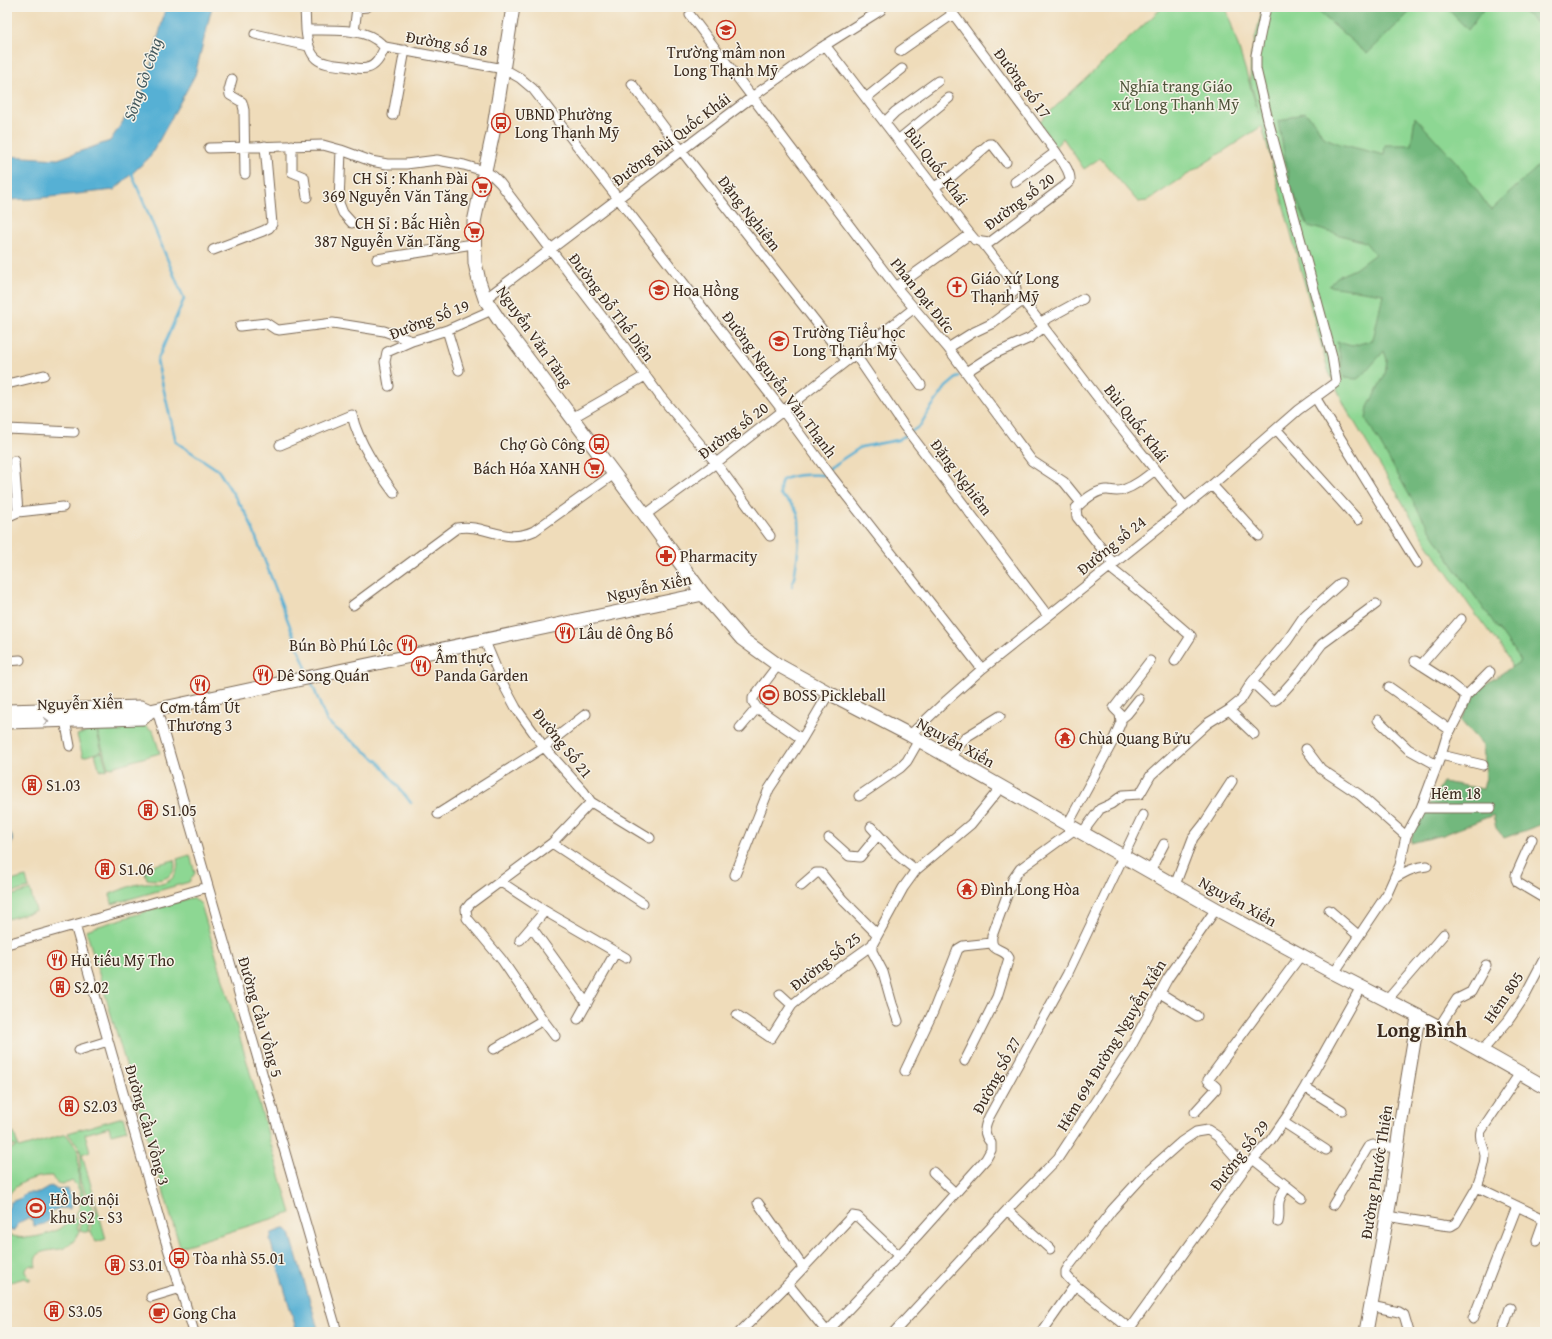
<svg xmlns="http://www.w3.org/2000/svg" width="1552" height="1339" viewBox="0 0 1552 1339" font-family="'Gentium Book Plus',serif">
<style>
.green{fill:#8dd793;stroke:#648058}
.forest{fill:#72b87d;stroke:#56714e}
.water{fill:#56b0d4;stroke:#486d79}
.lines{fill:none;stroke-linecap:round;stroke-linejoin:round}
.stream{stroke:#56b0d4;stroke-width:2.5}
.street-casing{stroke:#7a6855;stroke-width:11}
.secondary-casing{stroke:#7a6855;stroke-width:15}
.street{stroke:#fff;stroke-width:9}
.secondary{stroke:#fff;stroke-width:13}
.oneway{stroke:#a79f9a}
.labels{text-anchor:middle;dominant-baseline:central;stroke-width:3;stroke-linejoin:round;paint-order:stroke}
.street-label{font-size:16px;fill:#3b2a1e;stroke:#f7f3e8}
.poi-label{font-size:16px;fill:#3b2a1e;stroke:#f7f3e8;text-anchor:start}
.park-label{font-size:16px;fill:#50553b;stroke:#f7f3e8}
.water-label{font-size:17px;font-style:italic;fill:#44595e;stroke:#f7f3e8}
.district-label{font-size:20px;font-weight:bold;fill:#3b2a1e;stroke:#f7f3e8}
</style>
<rect width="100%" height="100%" fill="#f7f3e8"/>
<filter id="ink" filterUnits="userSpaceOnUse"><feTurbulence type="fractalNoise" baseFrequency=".025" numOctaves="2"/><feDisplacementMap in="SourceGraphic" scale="8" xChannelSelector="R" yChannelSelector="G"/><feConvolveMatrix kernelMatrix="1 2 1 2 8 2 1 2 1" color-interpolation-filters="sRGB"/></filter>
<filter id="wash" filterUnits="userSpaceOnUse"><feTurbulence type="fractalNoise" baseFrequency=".012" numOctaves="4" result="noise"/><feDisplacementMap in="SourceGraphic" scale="16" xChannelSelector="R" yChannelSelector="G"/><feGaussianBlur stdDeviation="0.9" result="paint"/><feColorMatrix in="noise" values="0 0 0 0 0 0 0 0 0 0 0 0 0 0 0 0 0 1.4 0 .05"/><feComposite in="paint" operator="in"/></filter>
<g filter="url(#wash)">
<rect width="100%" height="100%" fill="#efdcba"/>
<path class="green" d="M1163 7H1226L1259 114 1250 81 1251 55 1263 7H1545V716L1515 683 1509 658 1471 608 1428 545 1346 408 1328 370 1262 126 1147 201 1138 202 1100 158 1084 169 1063 138 1055 147 1039 122Z
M96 726H145L153 731 160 753 108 768Z
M96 729 102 751 83 757 77 735Z
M102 752 107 769 100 771 95 754Z
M190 855 195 873 189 882 112 904 110 894C121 890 133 884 145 883 150 882 156 884 161 884 173 882 180 870 177 859Z
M174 860C179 877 161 882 147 879L144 868Z
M26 877 29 888 7 894V882Z
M30 890 36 911 7 919V897Z
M190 898 195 899 201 904 291 1213 180 1247 86 930Z
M123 1117 127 1130 111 1134 109 1127 85 1134 90 1151 82 1154 106 1239 96 1242C83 1224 99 1220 96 1207 94 1198 84 1193 81 1184 77 1174 83 1161 80 1150 78 1143 71 1139 68 1133Z
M14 1133 19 1148 66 1134 76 1147 78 1152 79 1185 93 1209 89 1223 88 1232H83L80 1231 81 1218 76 1214C84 1203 82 1189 72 1181 64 1185 56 1186 52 1176 37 1175 8 1184 7 1202V1150L16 1147 15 1145 7 1148V1135Z
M75 1216 79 1220 77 1227 79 1232C76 1239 71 1245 64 1248 54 1252 31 1247 36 1267L30 1265 25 1270V1272L31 1280H28L25 1278 7 1283V1233C24 1245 64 1232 75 1216Z"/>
<path class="forest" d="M1313 7H1415L1367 54Z
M1446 7H1485L1468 30Z
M1518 7H1545V31Z
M1305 112 1316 124 1323 137 1340 144 1384 155 1385 145H1411L1415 117 1457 163 1491 210 1545 160V823L1504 838 1496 828 1493 815 1443 835 1411 843 1413 832 1443 782 1483 789 1486 777 1483 746 1461 721 1472 697 1487 683 1521 661 1454 567 1419 512 1366 419 1368 407 1385 374 1387 360 1384 351 1364 374 1357 379 1344 378 1337 342 1352 346 1373 340 1383 294 1329 286 1337 277 1355 269 1375 254 1365 242 1308 226 1291 188 1278 122Z"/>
<path class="water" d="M166 7H212L195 75 150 157 114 190 31 199 7 200V156L58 159 110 141 145 88Z
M7 829C15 836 13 844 7 851Z
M51 1186 58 1190 68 1189 71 1197 70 1209 60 1208 52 1211 49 1215 51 1219 44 1224 34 1226 33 1221 28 1218 20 1222 13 1231 7 1229V1211L11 1202 21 1198 26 1193H39Z
M283 1229H286L290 1233 319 1332H297L270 1240 272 1233Z"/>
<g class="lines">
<path class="stream" d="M131 172 184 299 157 361 176 442 218 470 248 517 308 673
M792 586C796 571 803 526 797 512 794 505 786 499 780 495V486L782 480C796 473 809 475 824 475L835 464 861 447 898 440 920 426 928 412 946 387 959 376
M311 681 327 722 378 761 411 803"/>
</g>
</g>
<g filter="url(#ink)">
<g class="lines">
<g class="street-casing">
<path id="street" d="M305 7 306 30
M948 7 1056 152C1061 160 1071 171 1070 181L1066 185 989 243 982 242
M690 15 896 287 948 348 1032 461 1064 482 1081 503
M354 32 357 8 367 7
M255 34 308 46
M825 45 970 234 975 240 982 242 1015 285 1016 289 1015 291 1005 299
M385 47C382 45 379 41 375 39 360 28 325 30 306 30 309 60 317 64 345 66 352 67 361 70 367 68 377 66 381 55 385 47L504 69 520 78 533 89 783 411 831 476 982 669
M900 51 953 14
M232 79 229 90 230 95 242 102 244 110 245 174
M632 84 681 150 846 360
M866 98 902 69
M393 115 405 50
M885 122 895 112 938 81
M898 140 949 98
M292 145V172L304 177 307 197
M209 148 323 145 341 150 371 161 387 164H406L437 160 464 165 484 171 493 176 500 183 613 331 660 396 716 463 770 536
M341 150 339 203 343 213 352 223
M1015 182 1056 152
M934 187 952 176 989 144H992L1006 162
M213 250 263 231 269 228 272 224 265 146
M377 259 473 244
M896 287 970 234
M485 299 752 97 819 49 881 10
M1041 322 1083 299
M240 326 266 323 275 329 279 330 333 323 384 331 412 341
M447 330 459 370
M882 333 921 385
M948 348 972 333 991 324 1021 302 1025 303 1112 416 1184 506
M855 354 904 426 1048 616
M966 372 994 354 1030 338 1044 327
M7 384 44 375
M389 386 385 362 387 352 412 341 447 330 492 310
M1315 397 1417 563
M572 418 645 376
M7 429 74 432
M1276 429 1358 520
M280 445 352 415C358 442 378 471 394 493
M14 461 18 512
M1212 485 1259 536
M645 515 716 463 913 309
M7 517 18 512 63 507
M1113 563 1077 517 1076 508C1083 501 1097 489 1108 490 1114 491 1118 492 1123 490 1135 486 1145 478 1155 470
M1109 567 1140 592 1191 636 1175 661
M353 605 457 528C485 523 503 545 534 531L614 474
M484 639 502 682 516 708 544 747 584 792 591 802 650 838
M7 661 20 660
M1421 665 1461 619
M1252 682 1287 641 1304 616 1341 583
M1389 687 1450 730
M1466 696 1490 672
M757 708 753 702V698L778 665
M157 710 337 1332
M1229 710 1254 734
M1122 718 1127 714 1139 699
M65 720 70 746
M1378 720 1408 749 1437 765
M740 728 757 708 802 739
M910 735 947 700 982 669 1212 485 1298 410 1335 383 1336 381 1332 356 1268 120 1256 69V55L1266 7
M1306 749 1321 769 1360 795 1406 836
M1441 755 1483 765
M950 758 966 737 1000 716
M859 796 900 768 907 761 919 740
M1421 808H1491
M438 814 544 747 586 714
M1068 824 1113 741 1121 722 1120 714 1114 708 1150 661
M871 827 897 855 916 870
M1082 833 1100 809 1111 804 1123 795 1140 794 1151 775 1208 723 1229 710 1240 701 1252 682 1271 700 1273 701 1277 699 1301 672 1322 644 1376 604
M829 838 849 856 860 857 878 835
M1532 839 1516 875V879L1518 883 1545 899
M552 843 643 903
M1150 871 1164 844
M735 875 769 789 802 739 829 693
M1395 878C1405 872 1414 867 1427 866
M501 882 545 911 626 958
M1175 885 1193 838 1204 824 1232 781
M801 886 816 873H821L843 900 877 934
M1329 910 1359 936
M75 925 162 1229 194 1332
M532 928 587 1004
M520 940 545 911
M7 944 208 887
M872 945V951L883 972 892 1004 898 1021
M1334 973 1387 894 1400 865 1406 836 1421 808 1441 755 1446 739 1461 710 1466 696 1448 682 1415 661
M1160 993 1197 1016
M780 994 792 1005
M1387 1000 1444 934
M737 1015 771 1038 792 1005 819 983 872 945 903 888 916 870 971 824 1001 787
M578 1019 615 953
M1439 1027 1457 999 1471 992 1486 965
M555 1036 543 1020 502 960 467 918 466 909 470 904 552 843 591 802
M494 1049 543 1020
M79 1050 108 1041
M1481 1052 1508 1021 1523 999 1545 957
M965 1061 997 997 1009 958C1003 946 990 954 992 936L1013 879 1020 869 1075 829
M905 1071 933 1012 958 949 963 946 991 943
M1305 1087 1342 1110
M1195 1112 1216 1089V1087L1208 1080 1301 955
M1283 1122 1326 1150
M1254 1160 1302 1198
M933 1172 955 1193
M1477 1187C1480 1177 1485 1166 1485 1156 1485 1147 1478 1140 1481 1131L1520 1073
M758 1203 803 1267
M1333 1205 1368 1147 1373 1145 1397 1148
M1007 1210 1050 1249
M1387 1216 1442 1225 1451 1226 1456 1223 1477 1187 1542 1218 1543 1223 1537 1240
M1278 1222C1280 1215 1278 1209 1279 1202 1280 1196 1284 1191 1287 1186
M788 1284 827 1332
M151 1297 181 1288
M1371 1306 1399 1312 1404 1315 1409 1332
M1473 1319 1517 1206
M1129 1328 1075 1285 1066 1275V1271L1069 1266 1112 1210 1146 1173 1181 1142 1196 1132 1208 1130 1217 1136 1245 1168
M740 1332 788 1284 852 1216 858 1217 899 1256
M827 1332 917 1236 986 1159 991 1150V1143C983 1134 984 1127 989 1117L1067 975 1143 815
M894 1332 1007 1210 1058 1158 1128 1052 1168 978 1216 909
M1042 1332 1075 1285
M1127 1332 1245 1168 1270 1141 1288 1115 1305 1087 1361 987
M1502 1332 1510 1308"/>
</g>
<g class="secondary-casing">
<path id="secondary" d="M513 7 493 133 474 222 475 263 479 281 485 299 503 326 645 515 703 594 742 639 778 665 829 693 910 735 1216 909 1334 973 1439 1027 1545 1087
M7 711 141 707 150 711
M7 722 143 718 150 711 703 594
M1366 1332 1391 1194 1401 1120 1418 1017"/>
</g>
<use href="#street" class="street"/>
<use href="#secondary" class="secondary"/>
</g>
<defs><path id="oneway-chevron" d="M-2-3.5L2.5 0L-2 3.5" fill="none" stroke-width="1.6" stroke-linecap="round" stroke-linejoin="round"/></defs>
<use class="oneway" href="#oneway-chevron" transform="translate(46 721) rotate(-1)"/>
</g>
<defs>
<g id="school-ring" transform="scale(1)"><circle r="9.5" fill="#f7f3e8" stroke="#c8321e" stroke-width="1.5"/><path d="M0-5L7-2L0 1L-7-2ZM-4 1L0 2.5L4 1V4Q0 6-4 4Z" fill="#c8321e"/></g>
<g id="bus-ring" transform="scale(1)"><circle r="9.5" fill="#f7f3e8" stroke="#c8321e" stroke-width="1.5"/><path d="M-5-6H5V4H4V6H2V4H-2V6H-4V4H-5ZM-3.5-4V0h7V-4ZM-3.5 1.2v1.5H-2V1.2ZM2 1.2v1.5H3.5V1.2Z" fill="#c8321e"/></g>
<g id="supermarket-ring" transform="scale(1)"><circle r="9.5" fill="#f7f3e8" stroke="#c8321e" stroke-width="1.5"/><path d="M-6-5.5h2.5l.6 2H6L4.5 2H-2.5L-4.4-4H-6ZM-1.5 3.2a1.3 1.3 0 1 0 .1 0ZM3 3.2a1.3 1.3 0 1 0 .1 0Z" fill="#c8321e"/></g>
<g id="church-ring" transform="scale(1)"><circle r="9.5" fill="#f7f3e8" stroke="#c8321e" stroke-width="1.5"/><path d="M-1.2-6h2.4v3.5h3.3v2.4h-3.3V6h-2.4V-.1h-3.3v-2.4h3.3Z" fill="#c8321e"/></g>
<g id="pharmacy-ring" transform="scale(1)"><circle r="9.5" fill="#f7f3e8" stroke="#c8321e" stroke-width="1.5"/><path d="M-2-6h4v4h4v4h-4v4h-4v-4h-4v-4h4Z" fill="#c8321e"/></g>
<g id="restaurant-ring" transform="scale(1)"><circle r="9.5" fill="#f7f3e8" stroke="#c8321e" stroke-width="1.5"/><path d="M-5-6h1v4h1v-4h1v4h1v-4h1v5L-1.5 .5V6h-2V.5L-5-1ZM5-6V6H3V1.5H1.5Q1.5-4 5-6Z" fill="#c8321e"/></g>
<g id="stadium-ring" transform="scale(1)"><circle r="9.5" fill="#f7f3e8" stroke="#c8321e" stroke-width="1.5"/><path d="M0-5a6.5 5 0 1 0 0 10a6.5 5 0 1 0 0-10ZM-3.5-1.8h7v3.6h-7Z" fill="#c8321e"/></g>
<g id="temple-ring" transform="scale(1)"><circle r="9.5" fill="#f7f3e8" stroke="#c8321e" stroke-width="1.5"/><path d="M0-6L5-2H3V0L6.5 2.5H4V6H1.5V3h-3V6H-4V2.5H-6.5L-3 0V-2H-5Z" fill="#c8321e"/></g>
<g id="building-ring" transform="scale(1)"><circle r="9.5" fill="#f7f3e8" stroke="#c8321e" stroke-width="1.5"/><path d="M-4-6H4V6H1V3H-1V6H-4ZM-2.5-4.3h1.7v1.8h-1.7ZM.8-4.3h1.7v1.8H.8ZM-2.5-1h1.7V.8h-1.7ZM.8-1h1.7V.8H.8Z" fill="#c8321e"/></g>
<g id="cafe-ring" transform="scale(1)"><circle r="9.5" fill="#f7f3e8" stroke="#c8321e" stroke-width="1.5"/><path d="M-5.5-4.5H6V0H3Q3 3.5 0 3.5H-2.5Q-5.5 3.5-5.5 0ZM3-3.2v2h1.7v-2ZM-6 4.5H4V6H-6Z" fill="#c8321e"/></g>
</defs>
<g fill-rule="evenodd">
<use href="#school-ring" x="726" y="30"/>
<use href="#bus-ring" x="501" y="123"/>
<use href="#supermarket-ring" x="482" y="187"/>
<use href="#supermarket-ring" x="474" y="232"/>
<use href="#church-ring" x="957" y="287"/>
<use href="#school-ring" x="659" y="290"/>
<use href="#school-ring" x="779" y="341"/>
<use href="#bus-ring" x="599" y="444"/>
<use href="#supermarket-ring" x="594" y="468"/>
<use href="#pharmacy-ring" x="666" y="556"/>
<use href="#restaurant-ring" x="565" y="633"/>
<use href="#restaurant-ring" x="407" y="645"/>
<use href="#restaurant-ring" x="421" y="666"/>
<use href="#restaurant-ring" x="263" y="675"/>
<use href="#restaurant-ring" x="200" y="685"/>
<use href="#stadium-ring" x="769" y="695"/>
<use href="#temple-ring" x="1065" y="738"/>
<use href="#building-ring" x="32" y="785"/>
<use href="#building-ring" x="148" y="810"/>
<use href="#building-ring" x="105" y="869"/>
<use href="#temple-ring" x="967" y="889"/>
<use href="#restaurant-ring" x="57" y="960"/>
<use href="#building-ring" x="60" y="987"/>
<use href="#building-ring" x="69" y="1106"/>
<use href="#stadium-ring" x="36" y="1208"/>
<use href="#bus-ring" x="179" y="1258"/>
<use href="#building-ring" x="115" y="1265"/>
<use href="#building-ring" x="54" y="1311"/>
<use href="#cafe-ring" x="159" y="1313"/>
</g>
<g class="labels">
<g class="street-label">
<text transform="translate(447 43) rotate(10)">Đường số 18</text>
<text transform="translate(1023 83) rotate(53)">Đường số 17</text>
<text transform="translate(671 139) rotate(-37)">Đường Bùi Quốc Khái</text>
<text transform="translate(937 166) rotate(53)">Bùi Quốc Khái</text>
<text transform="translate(1019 201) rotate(-37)">Đường số 20</text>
<text transform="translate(750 213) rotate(52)">Đặng Nghiêm</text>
<text transform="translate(923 295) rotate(51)">Phan Đạt Đức</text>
<text transform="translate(612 307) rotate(53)">Đường Đỗ Thế Diện</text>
<text transform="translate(429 319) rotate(-21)">Đường Số 19</text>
<text transform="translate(535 336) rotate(55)">Nguyễn Văn Tăng</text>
<text transform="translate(780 384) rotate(53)">Đường Nguyễn Văn Thạnh</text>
<text transform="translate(1137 423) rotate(52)">Bùi Quốc Khái</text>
<text transform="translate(733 430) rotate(-37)">Đường số 20</text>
<text transform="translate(962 477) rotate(53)">Đặng Nghiêm</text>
<text transform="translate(1111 545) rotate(-39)">Đường số 24</text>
<text transform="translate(649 587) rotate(-12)">Nguyễn Xiển</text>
<text transform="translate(80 703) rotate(-1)">Nguyễn Xiển</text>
<text transform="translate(956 742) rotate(29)">Nguyễn Xiển</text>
<text transform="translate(563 743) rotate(51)">Đường Số 21</text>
<text x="1456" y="793">Hẻm 18</text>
<text transform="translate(1238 901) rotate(29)">Nguyễn Xiển</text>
<text transform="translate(825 961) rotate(-38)">Đường Số 25</text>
<text transform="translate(1503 997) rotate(-56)">Hẻm 805</text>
<text transform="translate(261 1017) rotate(74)">Đường Cầu Vồng 5</text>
<text transform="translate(1111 1045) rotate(-59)">Hẻm 694 Đường Nguyễn Xiển</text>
<text transform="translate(996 1075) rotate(-62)">Đường Số 27</text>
<text transform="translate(148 1125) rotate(74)">Đường Cầu Vồng 3</text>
<text transform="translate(1239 1155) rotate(-52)">Đường Số 29</text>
<text transform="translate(1376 1172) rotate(-81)">Đường Phước Thiện</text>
</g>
<g class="poi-label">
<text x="726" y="52" text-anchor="middle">Trường mầm non<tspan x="726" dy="18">Long Thạnh Mỹ</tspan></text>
<text x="515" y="114">UBND Phường<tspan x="515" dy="18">Long Thạnh Mỹ</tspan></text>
<text x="468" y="178" text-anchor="end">CH Sỉ : Khanh Đài<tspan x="468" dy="18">369 Nguyễn Văn Tăng</tspan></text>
<text x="460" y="223" text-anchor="end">CH Sỉ : Bắc Hiền<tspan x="460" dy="18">387 Nguyễn Văn Tăng</tspan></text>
<text x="971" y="278">Giáo xứ Long<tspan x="971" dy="18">Thạnh Mỹ</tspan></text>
<text x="673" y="290">Hoa Hồng</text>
<text x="793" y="332">Trường Tiểu học<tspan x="793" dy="18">Long Thạnh Mỹ</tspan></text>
<text x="585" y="444" text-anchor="end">Chợ Gò Công</text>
<text x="580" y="468" text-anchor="end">Bách Hóa XANH</text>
<text x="680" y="556">Pharmacity</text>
<text x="579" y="633">Lẩu dê Ông Bố</text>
<text x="393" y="645" text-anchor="end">Bún Bò Phú Lộc</text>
<text x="435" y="657">Ẩm thực<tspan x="435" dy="18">Panda Garden</tspan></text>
<text x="277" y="675">Dê Song Quán</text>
<text x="783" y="695">BOSS Pickleball</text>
<text x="200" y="707" text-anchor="middle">Cơm tấm Út<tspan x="200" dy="18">Thương 3</tspan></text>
<text x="1079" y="738">Chùa Quang Bửu</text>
<text x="46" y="785">S1.03</text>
<text x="162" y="810">S1.05</text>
<text x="119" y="869">S1.06</text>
<text x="981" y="889">Đình Long Hòa</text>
<text x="71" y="960">Hủ tiếu Mỹ Tho</text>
<text x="74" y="987">S2.02</text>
<text x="83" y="1106">S2.03</text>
<text x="50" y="1199">Hồ bơi nội<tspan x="50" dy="18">khu S2 - S3</tspan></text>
<text x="193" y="1258">Tòa nhà S5.01</text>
<text x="129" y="1265">S3.01</text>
<text x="68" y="1311">S3.05</text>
<text x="173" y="1313">Gong Cha</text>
</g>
<g class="park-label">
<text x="1176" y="86">Nghĩa trang Giáo<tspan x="1176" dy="18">xứ Long Thạnh Mỹ</tspan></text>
</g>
<g class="water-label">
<text transform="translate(142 79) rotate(-71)">Sông Gò Công</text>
</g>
<g class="district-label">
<text x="1422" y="1029">Long Bình</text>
</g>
</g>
<rect width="1552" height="1339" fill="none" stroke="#f7f3e8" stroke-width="24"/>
</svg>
